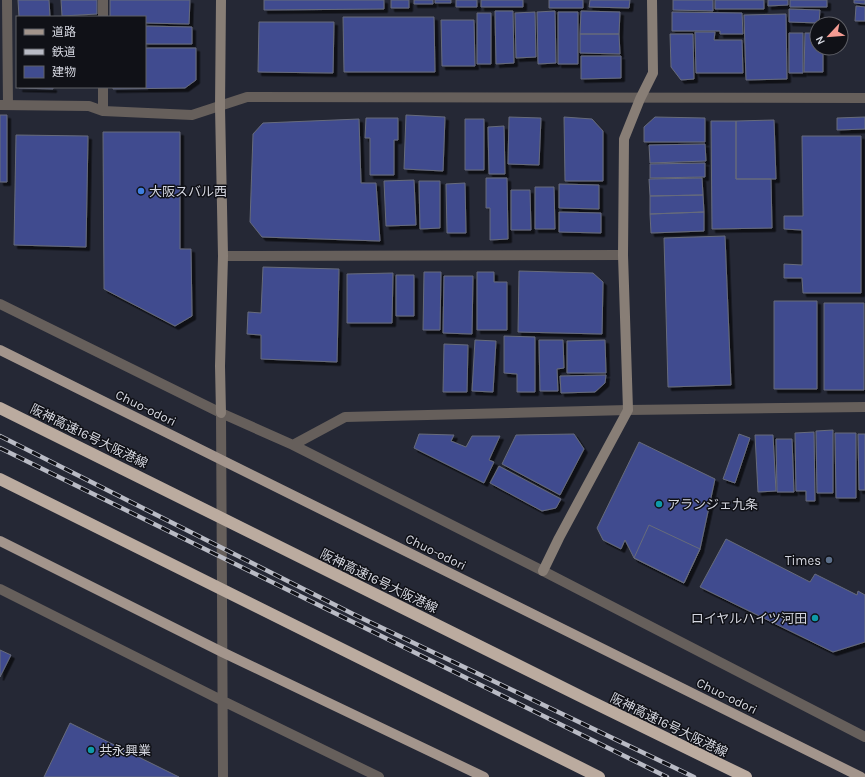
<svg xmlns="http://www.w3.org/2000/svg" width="865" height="777" viewBox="0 0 865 777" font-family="Karla,'Noto Sans JP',sans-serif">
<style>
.building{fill:#404c8f;stroke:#676b7b;filter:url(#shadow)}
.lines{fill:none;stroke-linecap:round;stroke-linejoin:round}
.street{stroke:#665f5b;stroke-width:10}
.secondary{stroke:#887e76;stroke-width:10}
.primary{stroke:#a3958c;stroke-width:10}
.rail-casing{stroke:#b9bbc5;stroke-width:4.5}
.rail{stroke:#101117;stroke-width:3;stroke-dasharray:9;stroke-linecap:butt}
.highway-bridge{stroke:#bbab9f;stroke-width:12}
.shop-dot{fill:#3f7fe0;stroke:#101117;stroke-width:1.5}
.culture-dot{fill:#0f9aa8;stroke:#101117;stroke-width:1.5}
.service-dot{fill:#5c6f8a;stroke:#101117;stroke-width:1.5}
.labels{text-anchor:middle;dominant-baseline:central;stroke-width:3;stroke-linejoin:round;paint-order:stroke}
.poi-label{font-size:13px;fill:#d5d7e0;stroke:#101117;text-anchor:start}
.street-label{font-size:13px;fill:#d5d7e0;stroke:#101117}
</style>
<defs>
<filter id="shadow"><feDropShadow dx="3.5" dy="3.5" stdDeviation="0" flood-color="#0009"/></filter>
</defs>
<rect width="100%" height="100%" fill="#252835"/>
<path class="building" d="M18 0H49L50 17H19Z
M61 0H97V14L62 16Z
M110 0H190L189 24 145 23V17H110Z
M264 0H384V9L264 10Z
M391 0H409V8H391Z
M414 0H433V4H414Z
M435 0H451V3H435Z
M456 0H477V7H456Z
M481 0H523V7H481Z
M549 0H583V8H549Z
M590 0H630L629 8 589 7Z
M673 0H713V11L673 10Z
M715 0H764V9H715Z
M768 0H788V5L768 6Z
M790 0H827V7H790Z
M854 0H865V4L854 3Z
M856 6 865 7V21H855Z
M789 9 820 10 819 23 789 22Z
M495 11H513L514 63 496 64Z
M555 11 556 63 538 64 537 12Z
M581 11 620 12 619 34H580Z
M535 12 536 57 516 58 515 13Z
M558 12H578V64H558Z
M672 12 742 13 743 34H720V31H672Z
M477 13H491V64H477Z
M786 14 787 79 746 80 744 15Z
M343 17H434L435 72H344Z
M441 20H474L475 66H442Z
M259 22H334L333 73 258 72Z
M145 26 192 27V44H145Z
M695 32H715L714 40H742L743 73H696Z
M789 33H803V73H789Z
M805 33H817V48H823V72H804Z
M580 34H619L620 54 580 53Z
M670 34H693L694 79 681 80 671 67Z
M145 48H196V80L185 88 113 89V87H145Z
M581 56H621V78L581 79Z
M19 87H53V89L19 88Z
M0 115H7V182H0Z
M406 115 445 117 443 171 404 169Z
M509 117 541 118 539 165 508 164Z
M564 117 592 119 603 131V181H565Z
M655 117 705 118V142H644V127Z
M865 117V129L837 130V118Z
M366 118H398V140H394V175H370V138H365Z
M359 119 361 183H376L380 241 262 237 250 222 253 134 263 123Z
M465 119H484V170H465Z
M774 120 776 179H736V121Z
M711 121H736V179H771L772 228 712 229Z
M504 126 505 174H489L488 127Z
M103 132H180V249H191L192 316 175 326 104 289Z
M16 135 88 136 86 247 14 245Z
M802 136H861V293H803L802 278H784V264L802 265V230L784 229V216H803Z
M705 144 706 161 650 163 649 145Z
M705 163V177L650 178V164Z
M486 178H507L508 239 490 240V208H486Z
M702 178 703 195 650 196 649 179Z
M414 180 416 225 386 226 384 181Z
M419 181H440V228L420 229Z
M465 183 466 233H447L446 184Z
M559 184 599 185V209L559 208Z
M535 187H554L555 229H535Z
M511 190H530L531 230H511Z
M703 195 704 212 650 214V196Z
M559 212 601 213V233L559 232Z
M704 212V231L651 233 650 214Z
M725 236 731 385 668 387 664 238Z
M263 267 339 269 337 362 261 359V335L247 334 248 312 261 313Z
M519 271 593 273 603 282 602 334 518 332Z
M424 272H441L440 330H423Z
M477 272H494V282H507V330H477Z
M393 273 392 323H347V274Z
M396 275H414V316H396Z
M444 276H473L472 334 443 333Z
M774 301H817V389H774Z
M824 303H864V390H824Z
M504 336 535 337V392H517V374L504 373Z
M475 340 496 341 493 392 472 391Z
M539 340H563L564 368 557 369 558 391H540Z
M605 340 606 373H567V341Z
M444 344 468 345 467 392H443Z
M606 375 605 383 595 392 561 393 560 376Z
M833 430V493H817L816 431Z
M814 432 815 501H806V491H796L795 433Z
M835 433H856V498H836Z
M419 434 454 435 451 441 466 447 472 436H500L489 460 494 462 484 483 414 448Z
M574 434 584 449 560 495 502 464 516 435Z
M739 434 750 438 735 483 723 479Z
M858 434H865V490H859Z
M755 435H773L776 491 758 492Z
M776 439H792L794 492H777Z
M639 442 715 479 700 549 684 583 634 558 625 540 621 549 603 540 597 528Z
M499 466 561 499 556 508 542 511 490 483Z
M649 525 700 549 684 583 634 558Z
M726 539 810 582 815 574 857 595 858 591 865 595V642L833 652 700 587Z
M0 650 11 655 0 677Z
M70 723 179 777H44Z"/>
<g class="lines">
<path class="street" d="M7 0 8 105
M103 17V0
M0 105 89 106 103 111 192 115 247 97 865 98
M103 111V87
M223 256 623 255
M0 304 221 413 293 445 543 571 865 737
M221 413 223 777
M293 445 345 417 628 410 865 407
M0 589 223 701 379 777"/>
<path class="secondary" d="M221 413 220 366 223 256 220 107 221 0
M543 571 559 538 628 410 623 255 624 139 640 99 653 73 652 0"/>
<path class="primary" d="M0 350 861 777
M0 541 222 652 484 777"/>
<g class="rail-casing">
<path id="rail" d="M0 436 353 614 694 777
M0 448 667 777"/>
</g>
<use href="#rail" class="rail"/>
<path class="highway-bridge" d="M0 408 588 700 746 777
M0 479 599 777"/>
</g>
<circle class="shop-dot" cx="141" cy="191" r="4"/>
<g class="culture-dot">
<circle cx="659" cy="504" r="4"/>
<circle cx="815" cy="618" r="4"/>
<circle cx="91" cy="750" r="4"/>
</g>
<circle class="service-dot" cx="829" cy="560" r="4"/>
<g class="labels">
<g class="poi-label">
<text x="149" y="191">大阪スバル西</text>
<text x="667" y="504">アランジェ九条</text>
<text x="821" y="560" text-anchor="end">Times</text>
<text x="807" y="618" text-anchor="end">ロイヤルハイツ河田</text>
<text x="99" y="750">共永興業</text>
</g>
<g class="street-label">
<text transform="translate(146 408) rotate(26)">Chuo-odori</text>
<text transform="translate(89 436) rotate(26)">阪神高速16号大阪港線</text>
<text transform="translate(436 552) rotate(26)">Chuo-odori</text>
<text transform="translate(379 581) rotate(26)">阪神高速16号大阪港線</text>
<text transform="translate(727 696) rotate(26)">Chuo-odori</text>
<text transform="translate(669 725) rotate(26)">阪神高速16号大阪港線</text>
</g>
</g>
<rect x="16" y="16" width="130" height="72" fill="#101117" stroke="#5f6067"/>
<rect x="24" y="29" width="20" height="6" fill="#a3958c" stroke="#5f6067"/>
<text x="52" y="36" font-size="12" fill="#d5d7e0">道路</text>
<rect x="24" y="49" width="20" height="6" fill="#b9bbc5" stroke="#5f6067"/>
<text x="52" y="56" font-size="12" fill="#d5d7e0">鉄道</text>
<rect x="24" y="66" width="20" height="12" fill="#404c8f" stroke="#5f6067"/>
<text x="52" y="76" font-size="12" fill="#d5d7e0">建物</text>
<g transform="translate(829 36) rotate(244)"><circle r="19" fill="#101117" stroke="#5f6067"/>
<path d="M0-3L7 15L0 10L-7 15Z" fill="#f59c93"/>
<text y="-6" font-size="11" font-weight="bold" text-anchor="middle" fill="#d5d7e0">N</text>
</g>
</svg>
